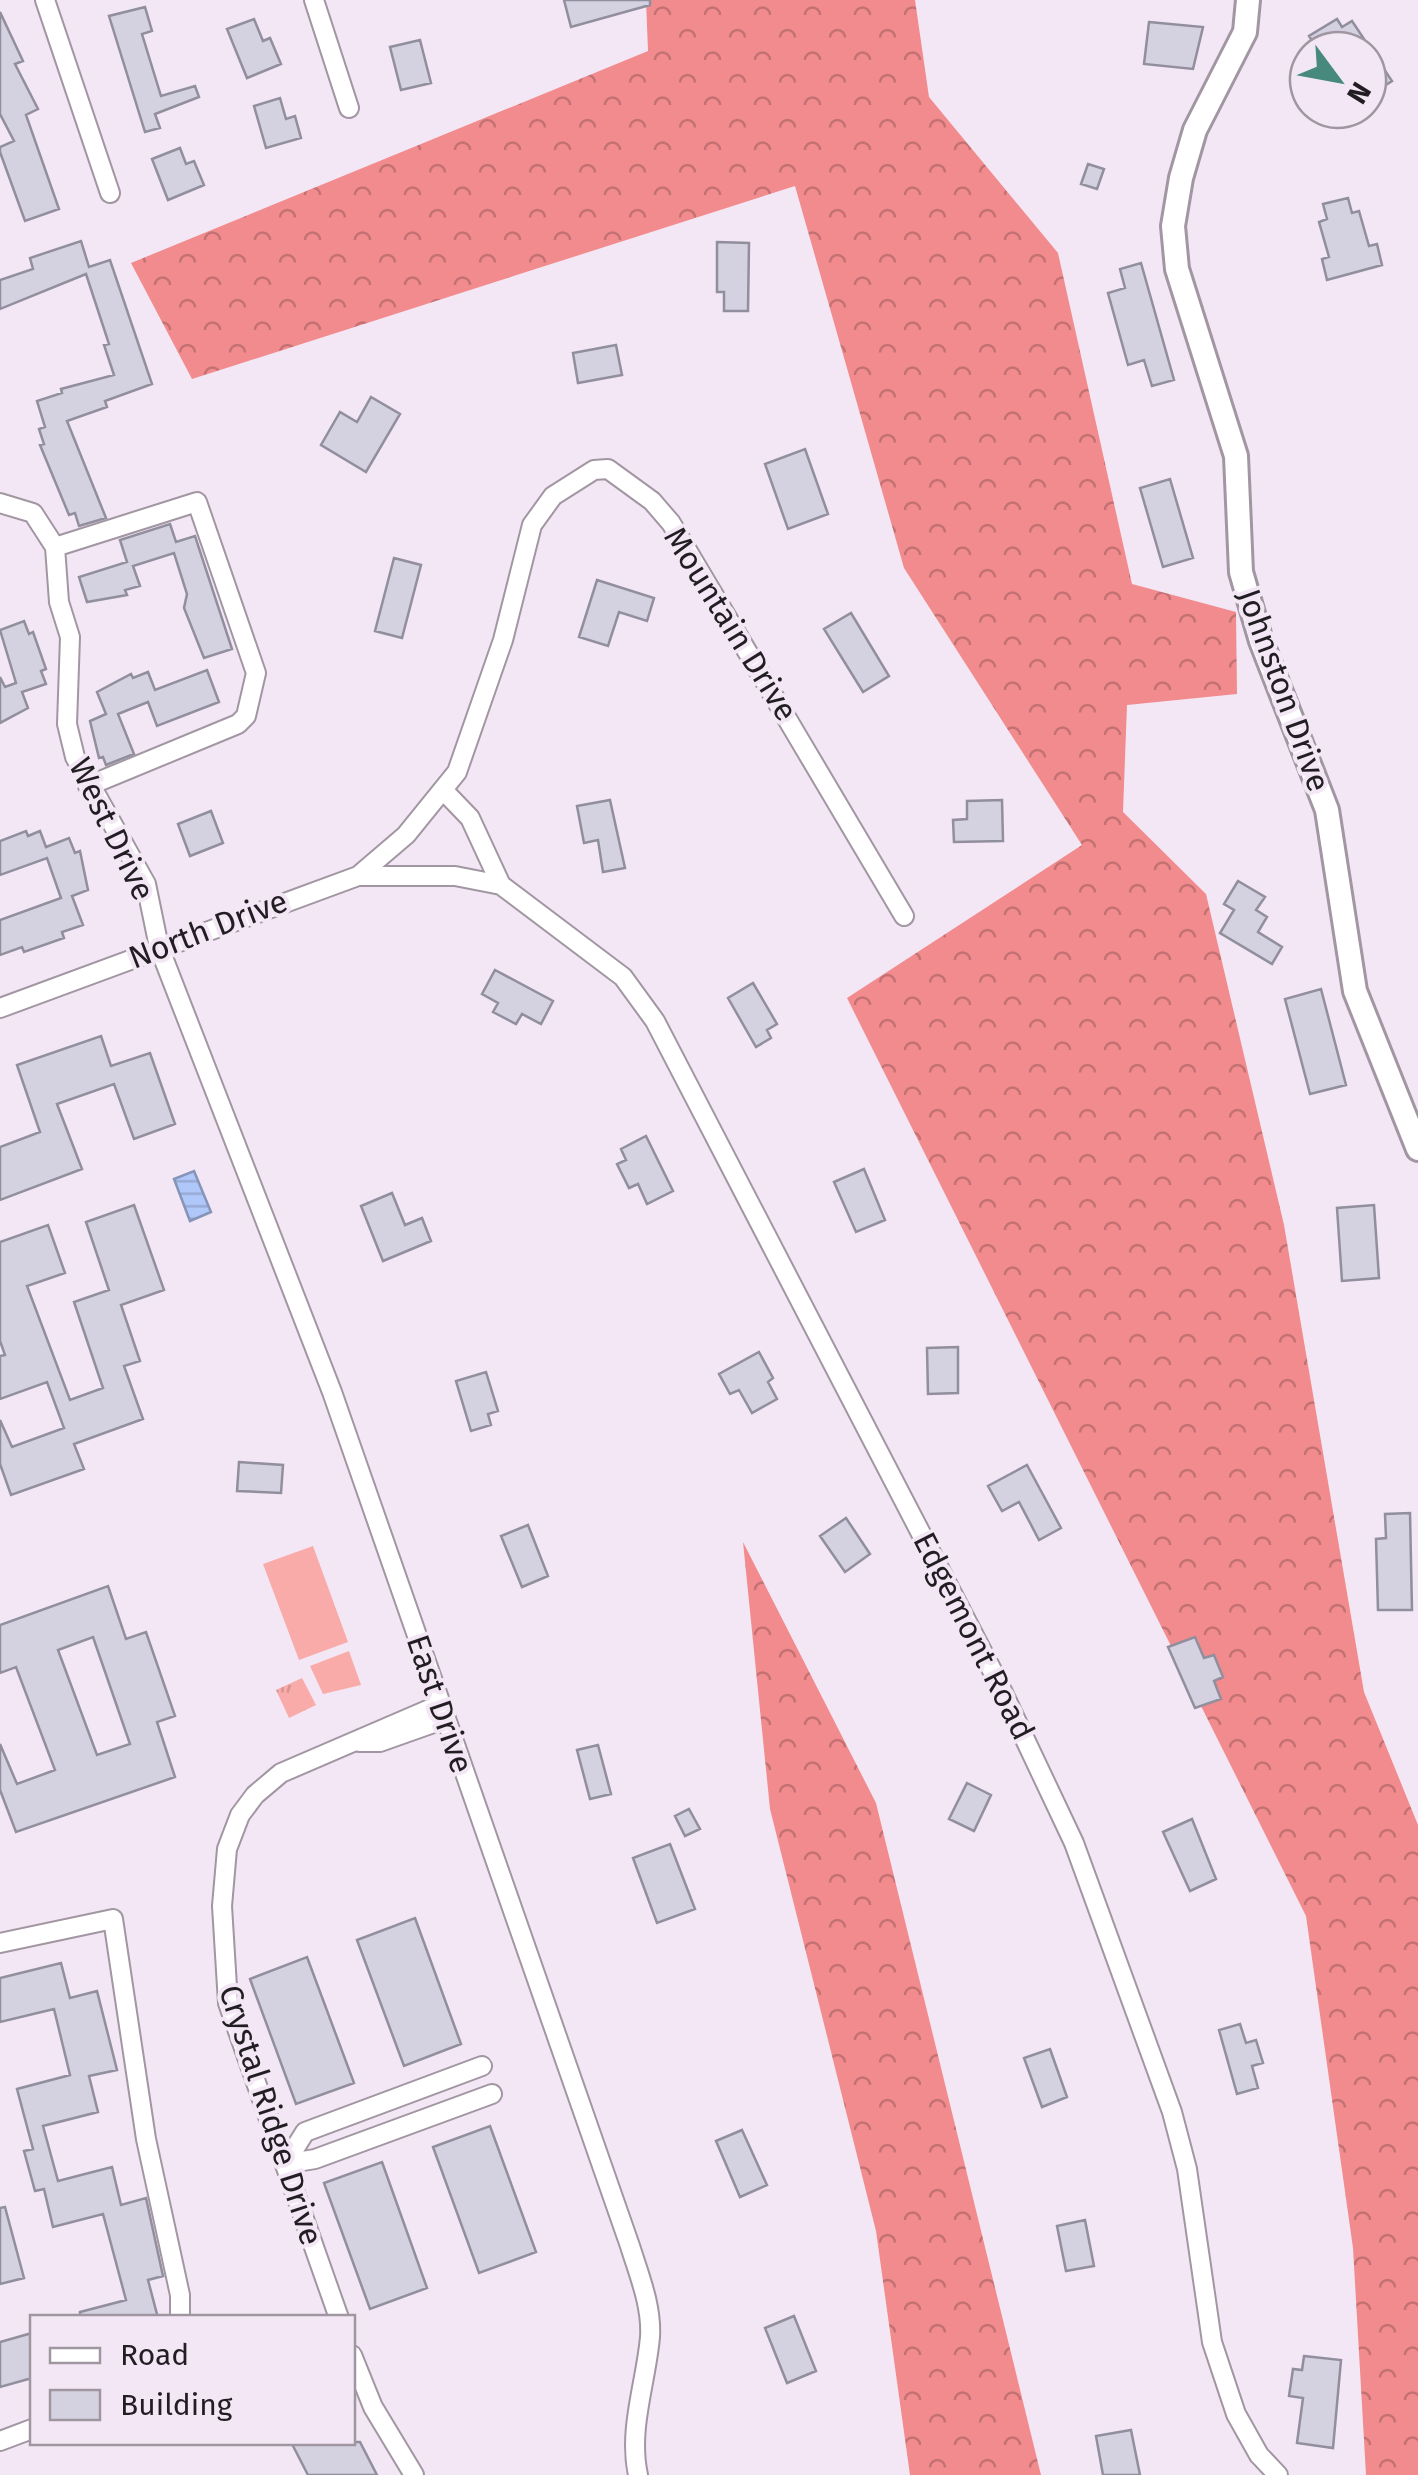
<svg xmlns="http://www.w3.org/2000/svg" width="1418" height="2475" viewBox="0 0 1418 2475" font-family="'Fira Sans',sans-serif">
<style>
.forest{fill:url(#forest-crowns)}
.park{fill:url(#park-tufts)}
.garden{fill:#f9abaa}
.water{fill:url(#water-rules);stroke:#8594b8;stroke-width:2.5}
.building{fill:#d4d1e1;stroke:#918e9d;stroke-width:2.5;fill-rule:evenodd}
.lines{fill:none;stroke-linecap:round;stroke-linejoin:round}
.minor-casing{stroke:#a196a2;stroke-width:22}
.tertiary-casing{stroke:#a196a2;stroke-width:28}
.minor{stroke:#fff;stroke-width:18}
.tertiary{stroke:#fff;stroke-width:22}
.labels{text-anchor:middle;dominant-baseline:central;stroke-width:8;stroke-linejoin:round;paint-order:stroke}
.street-label{font-size:32px;fill:#211d22;stroke:#f3e7f5}
</style>
<defs>
<pattern id="forest-crowns" width="20" height="18" patternUnits="userSpaceOnUse" patternTransform="scale(2.5)"><rect width="20" height="18" fill="#f28b8d"/><path d="M2 6a3 3 0 1 1 6 0M12 15a3 3 0 1 1 6 0" fill="none" stroke="#c47173"/></pattern>
<pattern id="park-tufts" width="24" height="20" patternUnits="userSpaceOnUse" patternTransform="scale(2.5)"><rect width="24" height="20" fill="#f9abaa"/><path d="M3 7l-1-3M5 7V3M7 7l1-3M15 17l-1-3M17 17v-4M19 17l1-3" fill="none" stroke="#d59392"/></pattern>
<pattern id="water-rules" width="6" height="5" patternUnits="userSpaceOnUse" patternTransform="scale(2.5)"><rect width="6" height="5" fill="#b0c7f9"/><path d="M0 2.5h6" fill="none" stroke="#97aad5"/></pattern>
</defs>
<rect width="100%" height="100%" fill="#f3e7f5"/>
<path class="forest" d="M646 0H915L929 97 1058 253 1132 584 1236 612 1237 694 1127 705 1123 812 1206 894 1284 1225 1364 1692 1418 1825V2475H1366L1353 2248 1306 1916 847 998 1082 845 904 568 795 186 192 379 131 263 648 51Z
M743 1542 876 1803 1041 2475H910L876 2231 770 1809Z"/>
<path class="park" d="M302 1678 316 1705 289 1718 276 1690Z"/>
<path class="garden" d="M313 1546 348 1642 299 1660 263 1564Z
M349 1651 361 1685 323 1694 310 1666Z"/>
<path class="water" d="M194 1171 211 1212 190 1221 174 1179Z"/>
<path class="building" d="M564 0H650V5L571 27Z
M145 7 152 31 142 34 161 96 195 86 199 97 155 114 160 128 145 132 109 16Z
M0 12 23 61 15 64 38 109 26 115 59 209 25 221 0 152V147L14 141 0 114Z
M254 19 263 41 270 38 281 64 247 78 227 29Z
M1337 19 1342 27 1352 21 1392 81 1368 96V50H1318L1309 36Z
M1149 22 1203 27 1193 69 1144 64Z
M420 40 431 83 401 90 390 47Z
M280 98 286 119 295 116 301 138 266 148 254 106Z
M180 148 186 164 194 161 204 185 168 200 152 159Z
M1088 164 1104 169 1097 189 1081 184Z
M1348 198 1352 213 1359 211 1369 246 1377 244 1382 265 1327 280 1322 259 1329 257 1319 222 1327 219 1323 204Z
M81 241 89 267 110 260 152 384 105 401 107 407 67 421 106 518 79 526 75 513 69 515 40 445 44 444 39 429 45 427 37 401 62 393 61 389 114 375 104 345 109 344 86 274 0 309V280L33 269 30 258Z
M717 242 749 243 748 311H724V292H717Z
M1141 263 1174 380 1152 386 1144 360 1128 365 1108 293 1125 288 1120 269Z
M616 345 622 375 578 383 573 353Z
M371 397 400 414 366 472 321 445 340 412 357 422Z
M805 449 828 514 788 529 765 464Z
M1170 479 1193 558 1163 567 1140 488Z
M170 524 176 542 195 536 232 649 204 658 184 608 187 594 174 553 133 566 140 586 125 590 127 595 87 602 79 577 127 562 120 540Z
M394 558 421 565 402 638 375 631Z
M597 580 654 598 647 621 619 612 608 646 579 637Z
M851 613 889 676 863 692 824 629Z
M24 621 29 634 33 632 46 669 41 671 46 684 22 692 28 708 0 723V677L5 687 16 683 0 630Z
M207 670 219 702 157 726 148 702 118 714 134 754 106 765 103 757 99 758 90 721 106 714 97 692 131 674 133 678 148 672 155 690Z
M610 800 625 868 603 872 598 840 584 843 577 806Z
M1002 800 1003 841 954 842 953 820 967 819V801Z
M211 811 223 843 190 856 178 824Z
M26 831 28 836 40 831 46 847 69 838 75 853 80 851 88 890 72 896 83 925 62 932 64 938 24 952 22 947 0 955V920L61 898 47 858 0 875V841Z
M1238 881 1265 897 1256 910 1267 917 1258 932 1282 947 1272 964 1220 933 1234 910 1224 904Z
M495 970 553 1001 541 1024 522 1014 516 1024 493 1012 498 1003 482 994Z
M753 983 777 1024 767 1030 771 1038 756 1047 728 998Z
M1321 989 1346 1085 1310 1094 1285 999Z
M101 1036 111 1066 150 1053 175 1124 134 1139 114 1084 57 1104 82 1169 0 1200V1147L40 1132 17 1065Z
M646 1136 673 1191 647 1204 638 1184 629 1188 617 1164 626 1160 621 1149Z
M864 1169 885 1220 856 1232 834 1182Z
M392 1193 405 1225 422 1218 431 1241 383 1261 361 1206Z
M134 1205 164 1290 121 1305 140 1361 124 1366 143 1419 74 1444 84 1469 11 1495 0 1464V1420L12 1447 64 1428 47 1382 0 1399V1356L5 1355 0 1341V1242L48 1225 65 1273 27 1286 70 1400 103 1388 74 1302 109 1290 86 1222Z
M1374 1205 1379 1278 1342 1281 1337 1208Z
M958 1347V1393L928 1394 927 1348Z
M759 1352 773 1378 768 1382 777 1399 752 1413 739 1390 730 1394 719 1374Z
M486 1372 498 1411 488 1414 491 1425 471 1431 456 1381Z
M239 1462 283 1465 281 1493 237 1491Z
M1027 1465 1061 1528 1039 1540 1019 1502 1002 1511 988 1486Z
M1410 1513 1412 1610H1378L1376 1539 1386 1538 1385 1514Z
M846 1518 870 1554 845 1572 820 1536Z
M528 1525 548 1576 522 1587 501 1536Z
M108 1586 126 1639 146 1632 175 1716 157 1722 175 1777 16 1832 0 1790V1744L17 1784 55 1770 16 1667 0 1673V1625ZM93 1637 130 1744 97 1755 58 1650Z
M1195 1637 1204 1658 1214 1655 1223 1677 1214 1681 1221 1699 1195 1708 1168 1647Z
M598 1745 611 1794 590 1799 577 1750Z
M967 1783 991 1795 974 1831 949 1819Z
M689 1809 700 1829 685 1836 675 1816Z
M1192 1819 1216 1879 1190 1891 1163 1832Z
M670 1844 695 1909 657 1923 633 1858Z
M415 1918 461 2044 404 2066 357 1940Z
M307 1957 354 2083 296 2104 250 1979Z
M61 1963 70 1998 97 1991 117 2070 89 2076 98 2112 43 2126 58 2181 112 2167 121 2205 146 2198 163 2276 148 2280 158 2318H80V2312L126 2300 103 2214 53 2227 44 2189 35 2191 24 2151 33 2149 17 2089 70 2075 54 2009 0 2022V1978Z
M1240 2024 1246 2043 1256 2040 1263 2063 1252 2066 1258 2088 1237 2094 1219 2030Z
M1050 2049 1067 2097 1042 2107 1024 2058Z
M490 2126 536 2252 479 2273 433 2147Z
M742 2130 767 2185 740 2197 716 2141Z
M382 2162 427 2288 370 2309 324 2183Z
M5 2207 24 2278 0 2284V2208Z
M1085 2220 1094 2266 1066 2271 1057 2226Z
M794 2316 816 2371 787 2383 765 2328Z
M32 2333V2378L0 2387V2342Z
M1304 2356 1341 2360 1333 2448 1297 2443 1303 2398 1289 2396 1293 2369 1302 2370Z
M1131 2430 1140 2475H1103L1096 2436Z
M291 2442H360L377 2475H308Z"/>
<g class="lines">
<g class="minor-casing">
<path id="minor" d="M45 0 110 193
M314 0 349 108
M0 503 33 513 55 547 59 602 70 637 67 724 75 757 146 884 159 947 332 1392 630 2246C639 2275 652 2306 650 2337 646 2383 628 2429 638 2475
M55 547 197 502 256 673 246 716 238 724 88 786
M358 876H455L501 885 470 818 444 791
M501 885 623 977 655 1021 996 1678 1074 1843 1172 2112 1187 2169 1212 2342 1236 2414 1259 2455 1278 2475
M0 1008 358 876 406 835 457 772 503 640 532 525 553 496 594 470 608 469 652 501 671 523 904 916
M359 1742H380L445 1719
M0 1943 113 1919 146 2139 180 2295V2318
M285 2164 305 2132 482 2066
M285 2164 315 2159 492 2094
M339 2318 228 2003 222 1906 227 1849 240 1815 255 1795 281 1773 439 1705
M352 2355 373 2407 414 2475
M0 2441 32 2429"/>
</g>
<g class="tertiary-casing">
<path id="tertiary" d="M1248 0 1245 32 1195 130 1181 178 1173 226 1177 269 1236 456 1241 572 1261 641 1327 810 1355 991 1418 1149"/>
</g>
<use href="#minor" class="minor"/>
<use href="#tertiary" class="tertiary"/>
</g>
<g class="labels">
<g class="street-label">
<text transform="translate(731 624) rotate(58)">Mountain Drive</text>
<text transform="translate(1284 690) rotate(70)">Johnston Drive</text>
<text transform="translate(112 829) rotate(64)">West Drive</text>
<text transform="translate(208 929) rotate(-21)">North Drive</text>
<text transform="translate(974 1636) rotate(63)">Edgemont Road</text>
<text transform="translate(440 1704) rotate(71)">East Drive</text>
<text transform="translate(271 2115) rotate(72)">Crystal Ridge Drive</text>
</g>
</g>
<rect x="30" y="2315" width="325" height="130" fill="#f3e7f5" stroke="#9f96a1" stroke-width="2.5"/>
<rect x="50" y="2348" width="50" height="15" fill="#ffffff" stroke="#9f96a1" stroke-width="2.5"/>
<text x="120" y="2365" font-size="30" fill="#211d22">Road</text>
<rect x="50" y="2390" width="50" height="30" fill="#d4d1e1" stroke="#9f96a1" stroke-width="2.5"/>
<text x="120" y="2415" font-size="30" fill="#211d22">Building</text>
<g transform="translate(1338 80) rotate(122)"><circle r="48" fill="#f3e7f5" stroke="#9f96a1" stroke-width="2.5"/>
<path d="M0-8L18 38L0 25L-18 38Z" fill="#478a7d"/>
<text y="-15" font-size="28" font-weight="bold" text-anchor="middle" fill="#211d22">N</text>
</g>
</svg>
